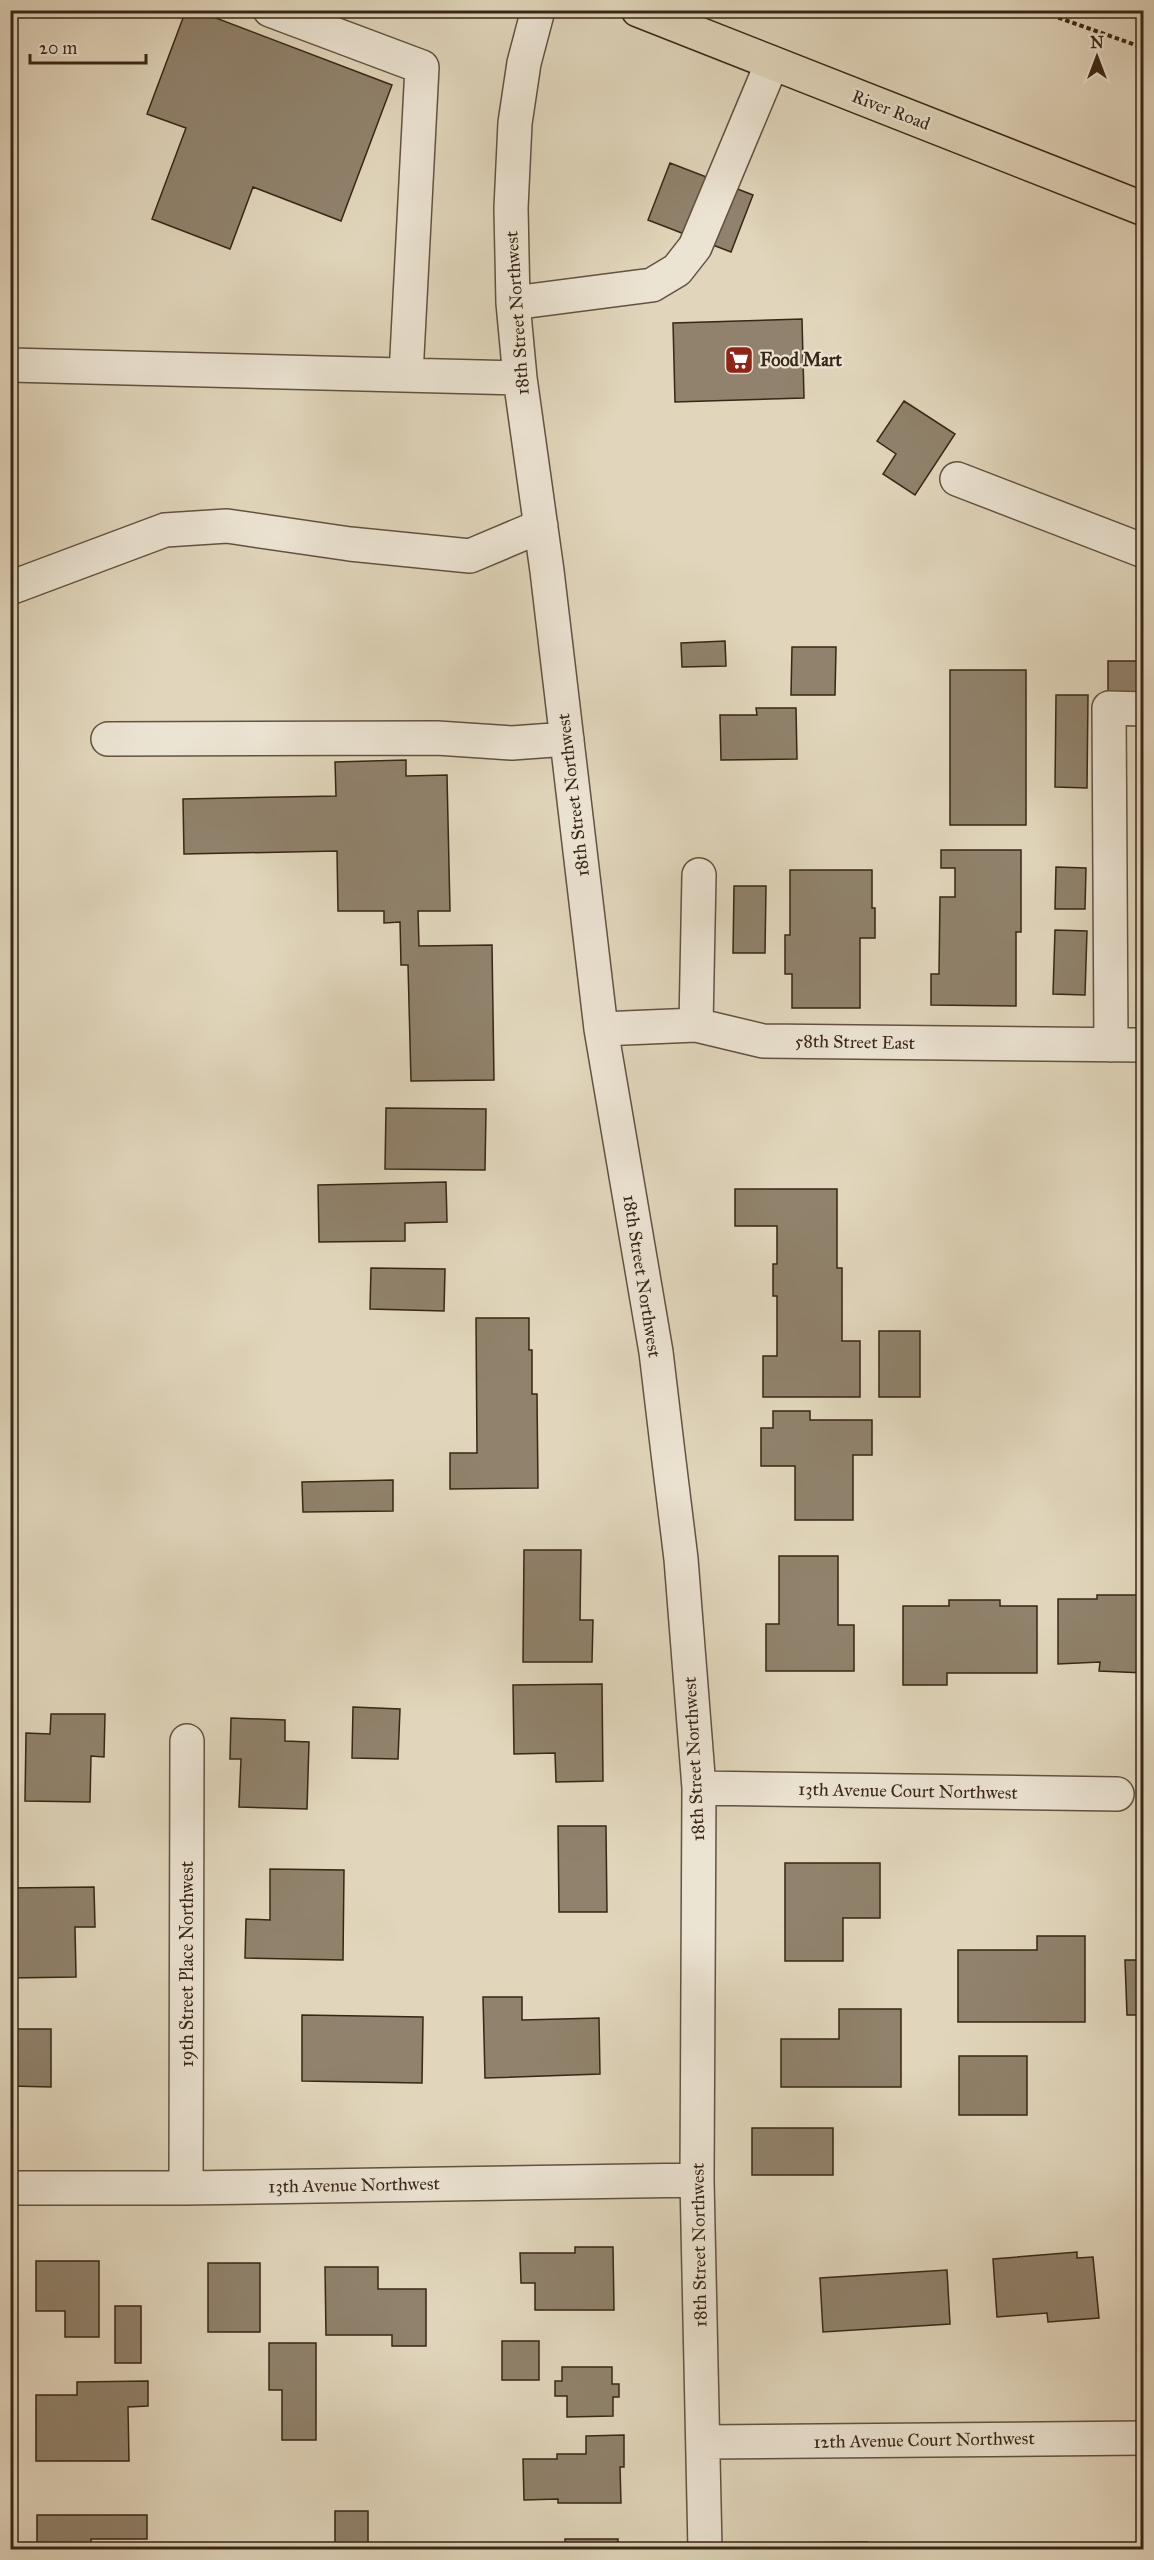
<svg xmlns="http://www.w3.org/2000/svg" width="1154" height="2560" viewBox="0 0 1154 2560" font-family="'IM FELL Great Primer',serif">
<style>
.building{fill:#90826c;stroke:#382616;stroke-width:1.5}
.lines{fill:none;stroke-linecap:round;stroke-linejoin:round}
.minor-casing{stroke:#625240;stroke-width:36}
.major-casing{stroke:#382616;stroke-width:36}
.path{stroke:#382616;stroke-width:4;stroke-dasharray:4.5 3;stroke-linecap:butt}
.minor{stroke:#ece4d3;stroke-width:33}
.major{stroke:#e1d6bc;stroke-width:33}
.labels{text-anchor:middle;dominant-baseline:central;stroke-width:4.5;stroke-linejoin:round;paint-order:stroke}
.street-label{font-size:18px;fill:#382616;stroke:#ece4d3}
.poi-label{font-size:18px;font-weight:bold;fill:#382616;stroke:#ece4d3;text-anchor:start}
</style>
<rect width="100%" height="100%" fill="#e1d6bc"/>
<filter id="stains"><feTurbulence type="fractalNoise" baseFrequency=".00333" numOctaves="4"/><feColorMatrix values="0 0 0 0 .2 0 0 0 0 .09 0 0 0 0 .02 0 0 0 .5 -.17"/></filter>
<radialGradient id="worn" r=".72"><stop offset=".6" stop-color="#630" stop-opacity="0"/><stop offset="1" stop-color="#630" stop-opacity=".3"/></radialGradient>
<path class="building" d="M186 10H195L392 85 341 221 253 187 230 249 152 219 186 128 147 114Z
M670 163 753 195 731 252 648 220Z
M802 319 804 398 675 402 673 323Z
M904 401 955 434 915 495 883 474 896 454 877 441Z
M725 641 726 666 682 667 681 643Z
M792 647H836L835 695H791Z
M1108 661H1144V693L1108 692Z
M950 670H1026V825H950Z
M1056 695H1088L1087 788 1055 787Z
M756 708H796L797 759 721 760 720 715H757Z
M406 760V776L447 775 450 911H418L419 946 492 945 494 1080 411 1081 408 965H401L400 922 384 923V911H338L337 851 184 854 183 799 336 796 335 762Z
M941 850H1021V932H1016V1006L931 1005V974H939L940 897H955V868H941Z
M1056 867 1086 868 1085 909H1055Z
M790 870H872V908H875V938H860V1008H792V974H785V935H790Z
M734 886H766L765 953H733Z
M1055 930 1087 931 1085 995 1053 994Z
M386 1108 486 1109 485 1170 385 1169Z
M446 1182 447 1222 405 1223V1241L319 1242 318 1185Z
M735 1189H837V1268H842V1341H860V1397H763V1356H777V1296H773V1264H777V1226H735Z
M371 1268 445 1269 444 1311 370 1309Z
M476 1318H529V1350H532V1394H537L538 1488 450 1489V1453H477Z
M879 1331H920V1397H879Z
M773 1411H810V1420H872V1455H853V1520H795V1466H761V1428H773Z
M393 1480V1511L303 1512 302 1482Z
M524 1550H581L580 1620H593L592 1662H523Z
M779 1556H838V1625H854V1671H766V1624H779Z
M1097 1595H1144V1673L1099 1671 1100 1662 1058 1664V1599H1097Z
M949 1600H1000V1606H1037V1673H947V1685H903V1606H949Z
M602 1684 603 1781 556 1782 555 1753 514 1754 513 1685Z
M353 1707 400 1709 398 1759 352 1758Z
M51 1714H105L104 1757 91 1756 90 1802 25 1801 26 1733 50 1734Z
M231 1718 285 1720V1741L309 1742 307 1809 239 1807 241 1759H230Z
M558 1826H606L607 1912H559Z
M785 1863H880V1918H843V1961H785Z
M270 1869 344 1870 343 1960 245 1958 246 1919 270 1920Z
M94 1887 95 1927H75L76 1977 10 1978V1888Z
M1037 1936H1085V2022H958V1950H1037Z
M1125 1960H1144V2015H1127Z
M483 1997H522V2020L599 2018 600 2074 485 2078Z
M839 2009H901V2087H781V2039H839Z
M302 2015 423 2017 422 2083 302 2081Z
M10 2029H51V2087L10 2086Z
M959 2056H1027V2115H959Z
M752 2128H833V2175H752Z
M1137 2231H1144V2319H1137Z
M575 2247H613L614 2310H535V2283H521L520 2253H575Z
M1077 2252V2258L1093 2257 1099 2318 1048 2322 1047 2313 997 2317 993 2259Z
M36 2261H99V2337H65V2311H36Z
M208 2263H260V2332H208Z
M325 2267H378V2289H426V2346H392V2335H326Z
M947 2270 950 2324 823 2332 820 2278Z
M115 2306H141V2363H115Z
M502 2341H539V2380H502Z
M269 2343H316V2440H282V2390H269Z
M562 2367H612V2384H619V2397H613V2416L567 2417V2396H555V2381H562Z
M148 2381V2406L128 2407 129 2461H36V2395H77V2382Z
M624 2435V2467H620L621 2503H558V2499L524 2500 523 2459H557V2454H586V2436Z
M335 2511H368V2550H335Z
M37 2515H147V2539H91V2550H37Z
M565 2539H618V2550H565Z
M867 2542V2550H793V2543Z
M291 2548H319V2550H291Z"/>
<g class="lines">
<g class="minor-casing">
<path id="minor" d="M270 10 422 67 406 375
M538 10 524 63 515 123 511 208 513 303 520 378 547 571 601 1029 656 1352 668 1453 681 1559 699 1788 697 2180 705 2550
M513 303 652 285 677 270 695 247 772 63
M10 365 520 378
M957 479 1144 551
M10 588 165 530 227 526 350 544 470 556 541 526
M108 739 437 738 512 743 567 739
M696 1025 699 875
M601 1029 696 1025 763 1041 1144 1045
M1111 1045 1109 708 1144 709
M699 1788 1117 1794
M10 2188H186L697 2180
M186 2188 187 1741
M704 2442 1144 2438"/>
</g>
<g class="major-casing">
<path id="major" d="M638 10 1144 209"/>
</g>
<path class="path" d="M1037 10 1144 48"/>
<use href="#minor" class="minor"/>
<use href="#major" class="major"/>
</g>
<defs>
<g id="supermarket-square" transform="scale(1.5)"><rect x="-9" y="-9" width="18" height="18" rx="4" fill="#8f2418" stroke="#ece4d3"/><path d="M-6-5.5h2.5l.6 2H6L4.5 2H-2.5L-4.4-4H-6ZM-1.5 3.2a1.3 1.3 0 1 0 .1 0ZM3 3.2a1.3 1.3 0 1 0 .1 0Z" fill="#fff"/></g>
</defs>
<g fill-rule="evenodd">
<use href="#supermarket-square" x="739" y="360"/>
</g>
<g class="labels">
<g class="street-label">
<text transform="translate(891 110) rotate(21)">River Road</text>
<text transform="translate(517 313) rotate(-94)">18th Street Northwest</text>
<text transform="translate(573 795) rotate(-97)">18th Street Northwest</text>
<text transform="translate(855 1042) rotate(1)">58th Street East</text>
<text transform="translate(642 1276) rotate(81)">18th Street Northwest</text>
<text transform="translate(694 1759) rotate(-93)">18th Street Northwest</text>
<text transform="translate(908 1791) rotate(1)">13th Avenue Court Northwest</text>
<text transform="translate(187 1964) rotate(-90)">19th Street Place Northwest</text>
<text transform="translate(354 2185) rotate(-1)">13th Avenue Northwest</text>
<text transform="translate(699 2245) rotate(-91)">18th Street Northwest</text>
<text transform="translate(924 2440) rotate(-1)">12th Avenue Court Northwest</text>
</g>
<g class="poi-label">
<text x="760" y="360">Food Mart</text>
</g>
</g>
<rect width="1154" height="2560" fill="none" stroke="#e1d6bc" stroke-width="36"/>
<rect x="12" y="12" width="1130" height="2536" fill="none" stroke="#382616" stroke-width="3"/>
<rect x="18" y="18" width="1118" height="2524" fill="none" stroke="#382616" stroke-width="1.5"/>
<g transform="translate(1097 57)" stroke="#ece4d3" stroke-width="4.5" paint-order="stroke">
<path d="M0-4.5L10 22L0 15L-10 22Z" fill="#382616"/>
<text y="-9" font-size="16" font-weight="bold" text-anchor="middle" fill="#382616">N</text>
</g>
<path d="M30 54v9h116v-9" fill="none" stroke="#382616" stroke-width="3"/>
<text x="39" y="54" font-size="18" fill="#382616" stroke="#ece4d3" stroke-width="4.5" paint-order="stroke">20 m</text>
<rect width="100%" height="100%" filter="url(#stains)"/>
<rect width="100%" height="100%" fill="url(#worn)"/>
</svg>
